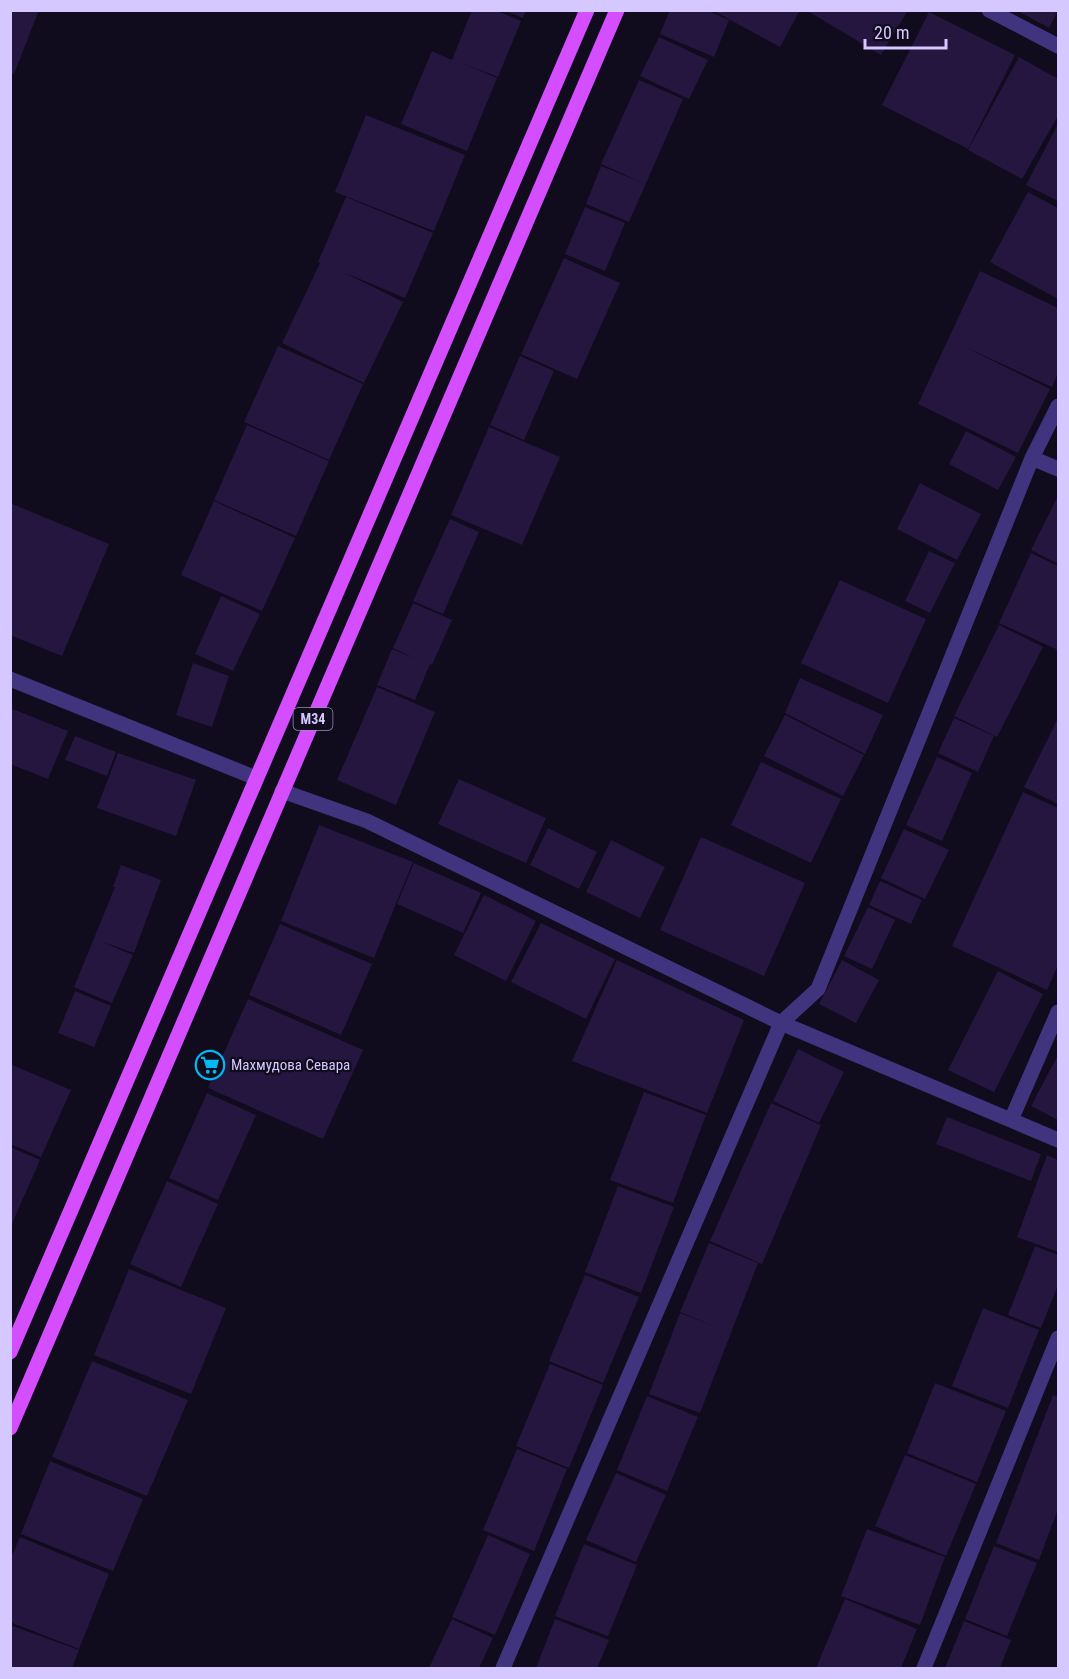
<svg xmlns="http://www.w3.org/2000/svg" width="1069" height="1679" viewBox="0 0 1069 1679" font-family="'Roboto Condensed',sans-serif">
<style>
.building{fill:#24163f}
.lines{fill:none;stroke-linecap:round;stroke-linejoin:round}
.minor{stroke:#41347e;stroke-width:15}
.primary{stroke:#d44eff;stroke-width:15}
.labels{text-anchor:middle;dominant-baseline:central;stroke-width:4.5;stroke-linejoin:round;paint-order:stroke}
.shield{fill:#100b1d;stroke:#9a8fbb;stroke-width:1.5}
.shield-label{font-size:14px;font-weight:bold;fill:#d5c7ff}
.poi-label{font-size:15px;fill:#d5c7ff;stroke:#100b1d;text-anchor:start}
</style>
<rect width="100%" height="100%" fill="#100b1d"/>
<path class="building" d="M10 10H39L14 74 10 73Z
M472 10H495L521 21 498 77 462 63 497 78 467 151 401 124 432 51 452 60Z
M503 10H526L523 18Z
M670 10H706L729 20 714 57 660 34Z
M712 10H800L780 47Z
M806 10H908L881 55Z
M1016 10H1058L1049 28Z
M929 12 1015 55 968 149 882 105Z
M659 37 708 60 689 99 640 76Z
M1019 57 1058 79V116L1022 179 968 150Z
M639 80 683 99 629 222 586 204 601 166 643 183 601 164Z
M366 115 465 155 434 231 335 192Z
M1058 124V201L1026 185Z
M1028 192 1058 208V299L990 262Z
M346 197 433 233 405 298 343 272 403 302 364 383 282 343 320 263 318 262Z
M585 207 625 223 605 271 565 254Z
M564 258 620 283 577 379 521 354Z
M980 271 1058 308V373L1052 387 963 346 1050 389 1018 453 918 404Z
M278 346 363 384 329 460 244 422Z
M520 356 554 371 524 440 490 425Z
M247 425 329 461 296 536 214 500Z
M489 427 560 457 522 545 451 515Z
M966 431 1016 457 998 490 949 464Z
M920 483 981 514 957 560 897 529Z
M1058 496V564L1031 550Z
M214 501 295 538 262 611 181 575Z
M10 503 109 544 62 656 10 635Z
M450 519 479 532 443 614 413 601Z
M929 551 955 563 930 613 905 601Z
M1031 553 1058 566V650L999 623Z
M840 580 926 619 888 703 801 663Z
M221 596 260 614 233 671 195 654Z
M413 603 452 620 432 665 430 664 415 700 377 685 392 649 414 658 393 648Z
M999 625 1043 647 997 737 954 716Z
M193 663 229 676 212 727 176 715Z
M800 678 883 715 865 754 785 713Z
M377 687 435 712 396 805 337 780Z
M10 708 68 731 48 779 10 764Z
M785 715 864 755 843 796 764 756Z
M954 718 994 736 978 772 938 753Z
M1058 718V804L1024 787Z
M75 736 116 752 107 776 65 760Z
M118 753 196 780 176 836 97 808Z
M937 757 972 773 942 841 906 825Z
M761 762 841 799 811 863 731 825Z
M459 779 546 818 526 863 438 824Z
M1023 792 1058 808V965L1047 990 952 946Z
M319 825 413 862 374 958 281 921Z
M548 828 597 852 579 889 530 865Z
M904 829 949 850 925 899 881 878Z
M701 837 805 883 764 976 660 930Z
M611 840 665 867 640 918 586 892Z
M414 863 481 893 463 933 397 904Z
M121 865 161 880 134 953 100 941 133 955 112 1003 74 987 115 887H113Z
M880 881 922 900 911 924 869 905Z
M484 895 536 921 506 981 454 955Z
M868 907 895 920 872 969 844 956Z
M541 923 615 959 586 1019 511 982Z
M280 924 372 964 341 1035 249 995Z
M617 960 744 1020 707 1113 572 1061Z
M842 960 879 980 856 1023 819 1004Z
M998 971 1043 994 994 1092 948 1070Z
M75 991 111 1006 94 1047 58 1033Z
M248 999 363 1050 323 1139 208 1088Z
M798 1049 844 1072 819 1123 773 1101Z
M1058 1055V1120L1031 1106Z
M10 1064 71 1090 41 1157 10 1144Z
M644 1092 706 1115 673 1203 610 1180Z
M207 1093 256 1115 218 1200 169 1178Z
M771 1103 821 1125 762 1264 710 1241Z
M947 1117 1041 1154 1031 1181 936 1144Z
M10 1147 40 1160 10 1228Z
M1047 1155 1058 1160V1252L1017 1237Z
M167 1181 218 1204 181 1287 130 1264Z
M618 1186 674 1207 641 1293 585 1272Z
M709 1243 758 1263 700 1413 649 1394 680 1313 714 1326 680 1312Z
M1035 1246 1058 1255V1285L1041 1328 1008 1315Z
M129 1269 226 1308 191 1394 94 1355Z
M585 1275 639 1297 603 1383 549 1361Z
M983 1308 1039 1330 1008 1408 952 1386Z
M92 1361 188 1400 147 1496 52 1457Z
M550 1364 603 1385 569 1468 516 1446Z
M935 1383 1006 1411 977 1482 907 1453Z
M1053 1395 1058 1397V1509L1039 1560 996 1543Z
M647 1396 698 1417 667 1491 617 1470Z
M517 1449 567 1469 534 1551 483 1530Z
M905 1455 976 1484 946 1556 875 1526Z
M50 1461 143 1499 113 1571 21 1534Z
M616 1473 666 1495 636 1562 586 1540Z
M867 1529 945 1557 920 1625 841 1596Z
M488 1535 530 1554 495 1635 452 1617Z
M20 1537 109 1574 79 1649 10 1622V1560Z
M584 1544 637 1565 608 1636 555 1616Z
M994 1546 1037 1563 1007 1636 965 1619Z
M845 1599 917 1629 901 1668H816Z
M452 1619 493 1638 479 1668H429Z
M555 1619 609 1640 597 1668H536Z
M964 1621 1011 1640 1000 1668H945Z
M10 1625 79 1650 72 1668H10Z"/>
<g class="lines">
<path class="minor" d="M989 10 1058 46
M1032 458 1058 469
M10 679 256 778
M282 791 367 821 781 1023 1058 1140
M1011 1120 1058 1012
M503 1668 781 1023 818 989 1032 458 1058 406
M924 1668 1058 1338"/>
<path class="primary" d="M10 1352 587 10
M10 1428 617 10"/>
</g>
<defs>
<g id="supermarket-ring" transform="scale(1.5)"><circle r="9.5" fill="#100b1d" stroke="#00b9f2" stroke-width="1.5"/><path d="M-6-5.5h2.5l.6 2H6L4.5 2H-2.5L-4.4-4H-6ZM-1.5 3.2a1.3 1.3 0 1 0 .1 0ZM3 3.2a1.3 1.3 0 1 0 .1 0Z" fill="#00b9f2"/></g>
</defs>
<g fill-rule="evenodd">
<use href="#supermarket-ring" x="210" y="1065"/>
</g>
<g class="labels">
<rect class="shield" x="293.5" y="708" width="39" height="22" rx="4.5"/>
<g class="shield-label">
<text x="313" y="719">M34</text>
</g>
<g class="poi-label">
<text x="231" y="1065">Махмудова Севара</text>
</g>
</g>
<rect width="1069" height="1679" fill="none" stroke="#d5c7ff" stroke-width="24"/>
<path d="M865 39v9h81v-9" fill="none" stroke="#d5c7ff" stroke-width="3"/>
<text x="874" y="39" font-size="18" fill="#d5c7ff" stroke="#100b1d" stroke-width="4.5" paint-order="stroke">20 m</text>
</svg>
